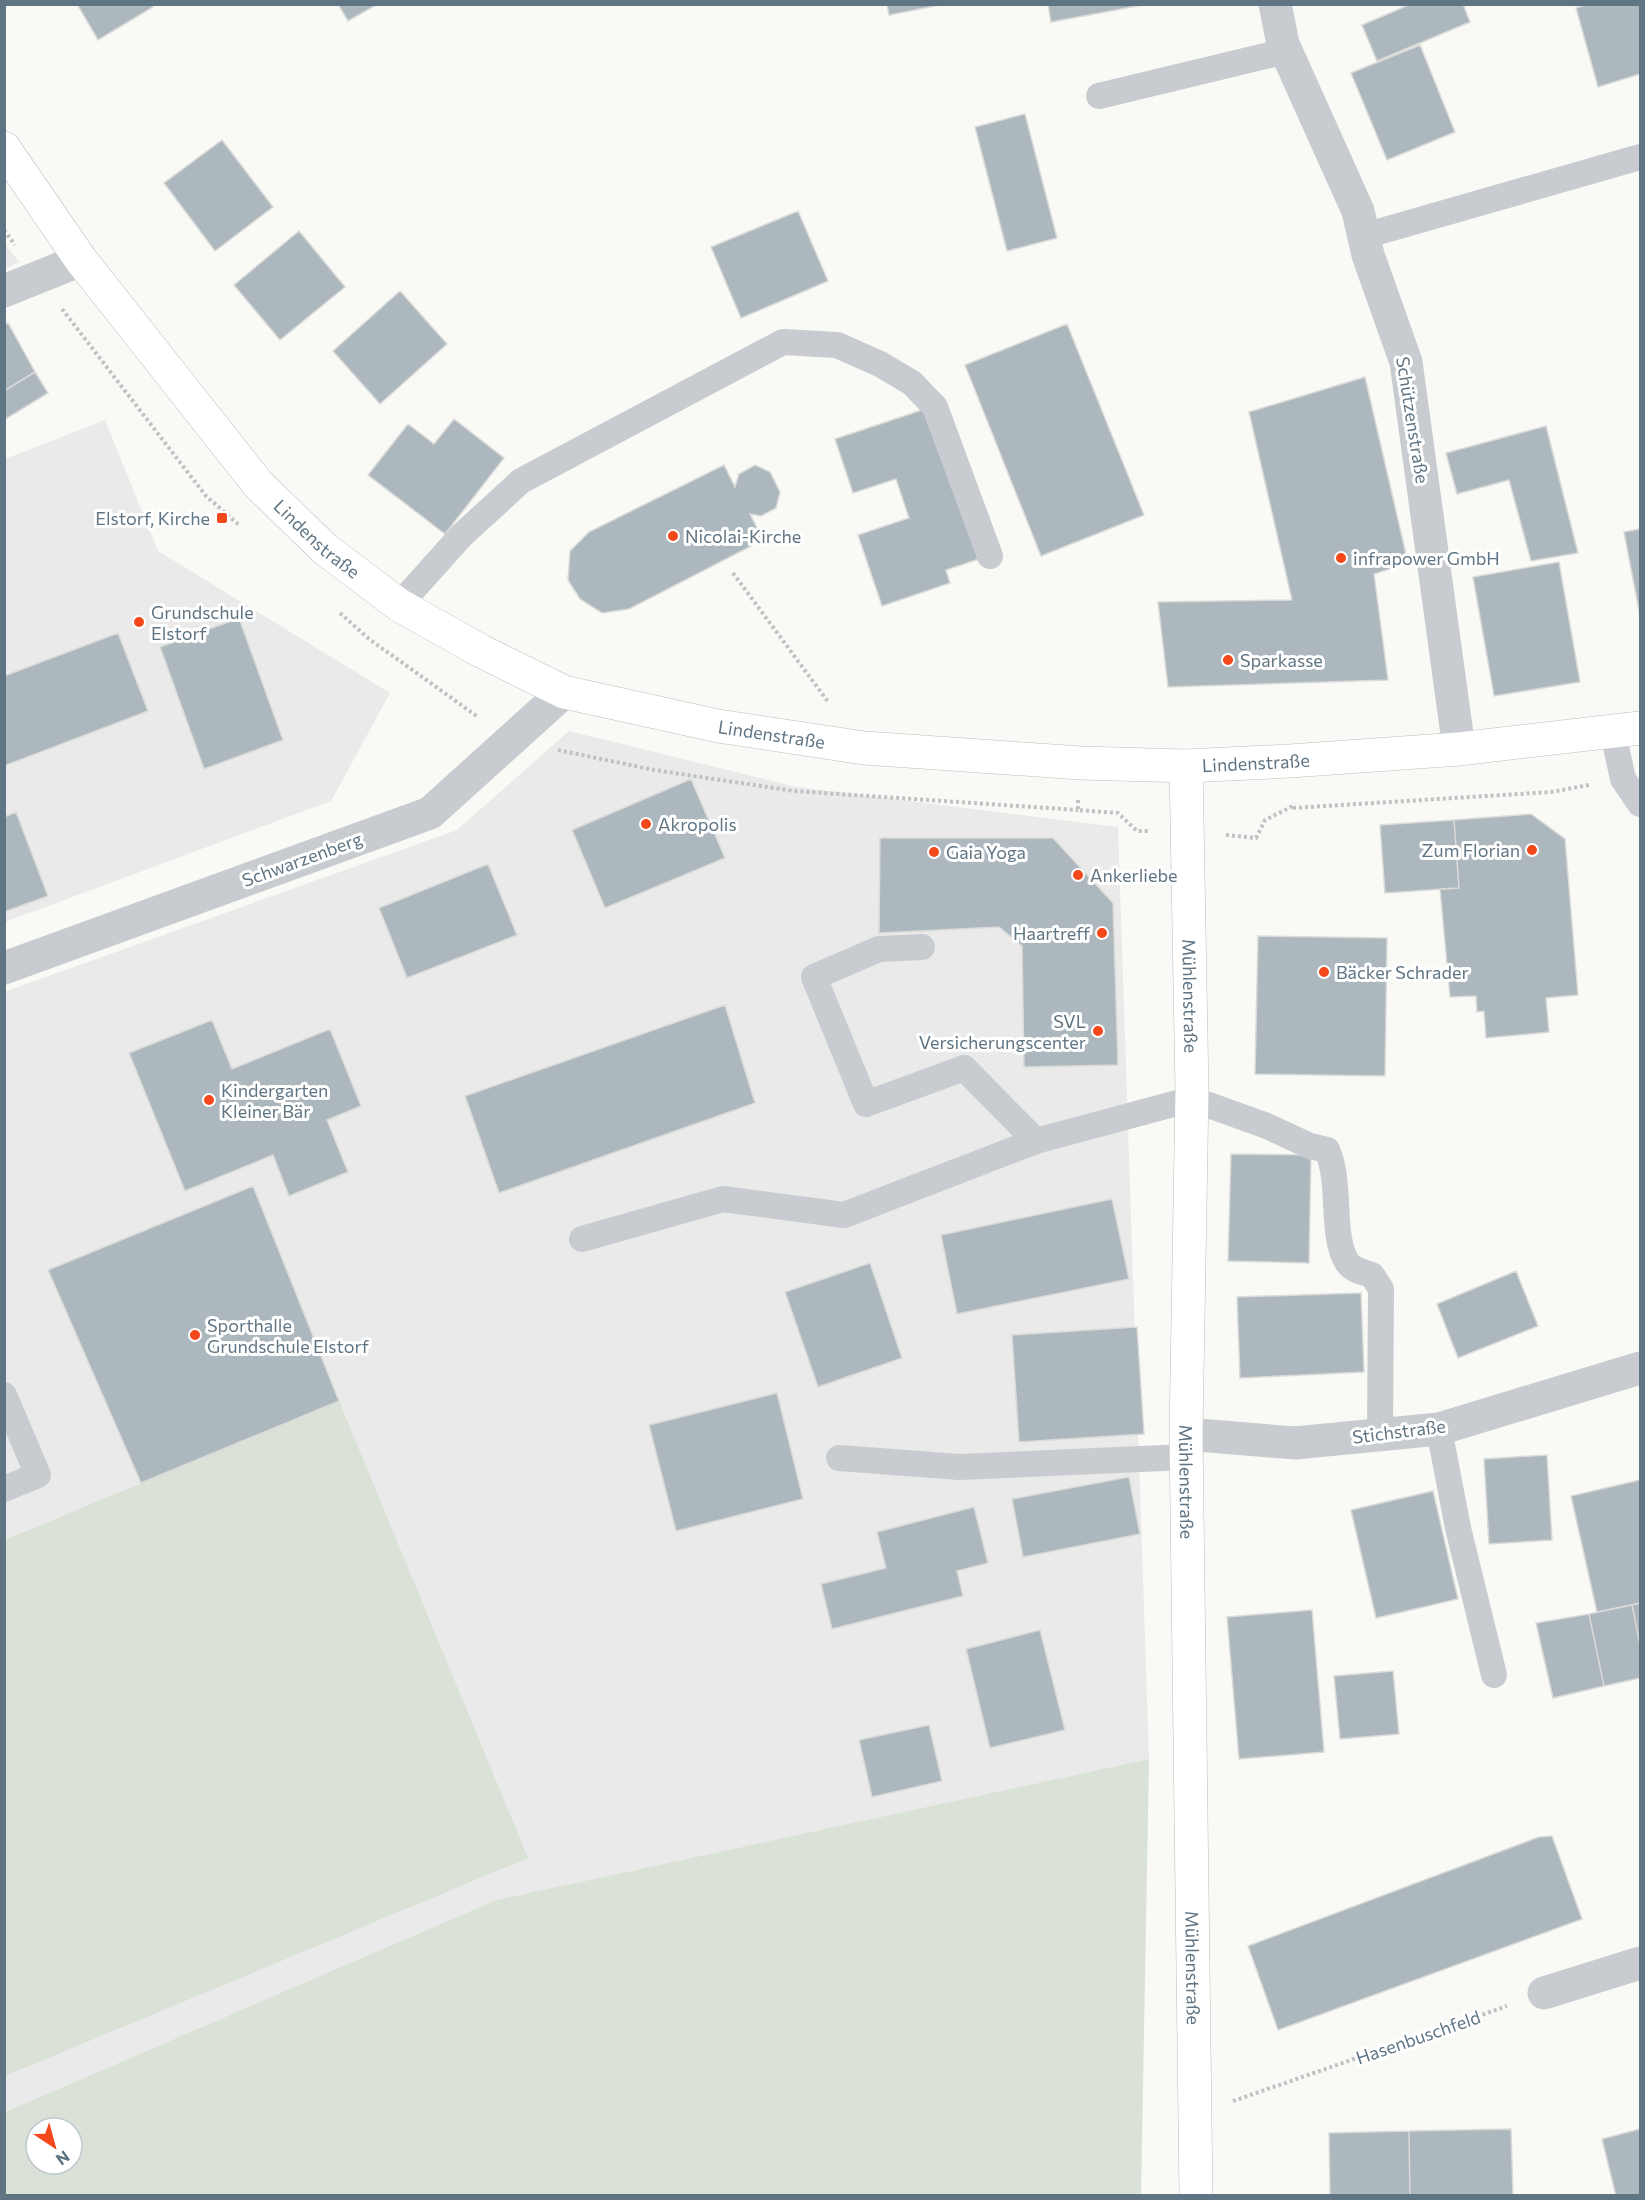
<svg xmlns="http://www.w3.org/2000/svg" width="1645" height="2200" viewBox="0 0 1645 2200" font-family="Commissioner,sans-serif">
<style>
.built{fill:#e9eae9}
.green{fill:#dae1d6;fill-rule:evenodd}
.building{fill:#adb7be;stroke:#dadad8;stroke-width:1.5}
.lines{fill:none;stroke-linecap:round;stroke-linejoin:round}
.secondary-casing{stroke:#b7bec3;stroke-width:34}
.primary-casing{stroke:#bbbfc3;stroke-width:34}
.path{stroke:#bfc2c4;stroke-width:4;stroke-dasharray:3 3;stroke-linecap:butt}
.service{stroke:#c8ccd0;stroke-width:26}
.minor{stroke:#c8ccd0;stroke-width:33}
.secondary{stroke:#fff;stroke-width:33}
.primary{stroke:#fff;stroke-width:33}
.poi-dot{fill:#f4471a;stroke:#fff;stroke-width:2}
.labels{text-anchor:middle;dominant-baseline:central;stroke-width:6;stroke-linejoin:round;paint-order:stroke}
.street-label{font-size:18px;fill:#607584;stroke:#fff}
.poi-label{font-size:18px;fill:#607584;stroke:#fff;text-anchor:start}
</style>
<rect width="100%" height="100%" fill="#f9f9f5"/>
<path class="built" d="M4 243 19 262 5 269H4Z
M105 420 158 551 390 693 331 801 5 922V459Z
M569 731 797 787 1118 827 1149 1759 496 1900 5 2112 4 992 457 830Z"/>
<path class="green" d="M339 1401 528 1858 5 2076V1540Z
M1149 1759 1141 2195H5V2112L496 1900ZM36 2128H72V2164H36Z"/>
<path class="building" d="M77 4H151L153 7 98 40Z
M338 4H378L348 21Z
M887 4H945L889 15Z
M1048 4H1148L1051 22Z
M1411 4H1463L1470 22 1377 61 1362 25Z
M1589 4H1640V74L1598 87 1576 8Z
M1420 45 1455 132 1387 160 1351 73Z
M1025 114 1057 238 1007 251 975 127Z
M222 140 273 207 215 251 164 183Z
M798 211 828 281 741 318 711 247Z
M299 231 345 287 280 340 234 285Z
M400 291 447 344 380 404 333 351Z
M8 323 35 372 4 391V325Z
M1067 324 1144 515 1041 556 965 365Z
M35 372 48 393 4 420V391Z
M1365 377 1408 563 1374 574 1388 680 1168 687 1158 602 1292 600 1249 412Z
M928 408 979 559 946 570 950 583 882 606 858 535 909 518 896 479 853 493 835 439Z
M454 419 504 458 445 534 368 475 408 424 434 444Z
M1546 426 1578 553 1531 561 1509 480 1457 494 1446 453Z
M724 465 735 487 739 474 755 465 770 472 780 492 776 508 761 516 750 514 763 540 629 609 602 613 580 599 568 580 570 551 589 532Z
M1640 529V616L1624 532Z
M1559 562 1580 682 1494 696 1473 577Z
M239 618 283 740 204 769 160 647Z
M118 633 148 711 4 766V676Z
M691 779 725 858 605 908 572 830Z
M16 812 48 896 4 912V817Z
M1531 814 1565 839 1578 995 1546 998 1549 1032 1486 1038 1484 1011 1477 1012 1476 996 1450 997 1440 889 1459 888 1454 820Z
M1454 820 1459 888 1385 893 1380 825Z
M880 838H1053L1113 903 1118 1065 1024 1067 1022 946 999 927 879 933Z
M488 864 517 935 407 978 379 908Z
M1258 936 1387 938 1385 1076 1255 1074Z
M725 1005 755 1103 499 1193 465 1096Z
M212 1020 232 1069 330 1029 361 1106 327 1120 348 1172 289 1196 273 1155 185 1191 129 1053Z
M1231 1154 1311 1155 1309 1263 1228 1261Z
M253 1186 339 1401 141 1483 48 1270Z
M1112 1199 1129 1279 957 1314 941 1235Z
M870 1263 902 1358 818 1387 785 1292Z
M1516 1271 1538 1326 1458 1358 1437 1304Z
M1361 1293 1364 1372 1240 1378 1237 1297Z
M1137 1327 1144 1434 1019 1442 1012 1335Z
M777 1393 803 1499 676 1531 649 1425Z
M1547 1455 1552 1540 1489 1544 1484 1459Z
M1129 1477 1140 1534 1023 1557 1012 1499Z
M1640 1480V1603L1597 1612 1571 1496Z
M1433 1491 1458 1599 1376 1618 1351 1510Z
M974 1507 988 1563 957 1571 963 1596 832 1629 821 1584 886 1568 877 1532Z
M1640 1603V1645L1632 1605Z
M1632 1605 1640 1645V1678L1604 1686 1589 1614Z
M1312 1610 1324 1752 1239 1759 1227 1617Z
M1589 1614 1604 1686 1553 1698 1536 1623Z
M1040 1630 1065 1730 990 1748 966 1649Z
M1393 1671 1399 1734 1340 1739 1334 1676Z
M929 1725 942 1781 872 1797 859 1740Z
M1552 1836 1582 1919 1278 2030 1248 1946 1539 1837Z
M1511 2129 1513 2196H1410L1409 2131Z
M1640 2129V2196H1616L1602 2139Z
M1409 2131 1410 2196H1330L1329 2133Z"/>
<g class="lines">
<g class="secondary-casing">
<g id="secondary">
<path id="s1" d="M1186 766 1192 1091 1186 1434 1196 2196"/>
</g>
</g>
<g class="primary-casing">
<g id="primary">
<path id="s2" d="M4 148 81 260 258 484 325 549 399 605 481 651 564 692 718 726 864 748 1081 763 1186 766 1290 761 1459 749 1640 728"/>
</g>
</g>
<path class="path" d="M4 230 15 245
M62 309 206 496 239 525
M733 573 829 703
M340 613 369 639 478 717
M558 750 654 770 794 791 1078 810
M1078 800V810L1118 813 1137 831H1149
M1293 808 1551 792 1589 785
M1226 835 1256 838 1265 820 1293 806
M1233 2101 1507 2006"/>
<path class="service" d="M1099 96 1286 51
M1364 236 1640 157
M399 605 461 536 521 481 783 342 837 345 880 364 912 383 935 407 990 556
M1613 733 1623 779 1640 804
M922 947 879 949 814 977 866 1104 964 1068 1036 1141 1192 1099 1267 1126 1310 1146 1327 1150C1342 1183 1330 1234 1347 1262 1353 1271 1363 1272 1372 1275L1381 1289 1380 1435
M582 1239 723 1199 844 1215 1036 1141
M4 1395 38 1475 4 1489
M1439 1429 1458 1528 1494 1675
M839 1458 959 1467 1186 1457"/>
<path class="minor" d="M1275 4 1283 44 1358 211 1368 255 1406 362 1459 749
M4 291 81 260
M4 968 430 813 564 692
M1186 1434 1295 1443 1439 1429 1640 1368
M1544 1993 1640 1963"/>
<use href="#secondary" class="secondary"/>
<use href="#primary" class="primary"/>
</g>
<g class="poi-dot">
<rect x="216" y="512" width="12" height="12" rx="3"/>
<circle cx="673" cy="536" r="6"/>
<circle cx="1341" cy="558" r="6"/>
<circle cx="139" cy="622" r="6"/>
<circle cx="1228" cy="660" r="6"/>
<circle cx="646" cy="824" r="6"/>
<circle cx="1532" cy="850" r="6"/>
<circle cx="934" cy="852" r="6"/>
<circle cx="1078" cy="875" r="6"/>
<circle cx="1102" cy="933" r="6"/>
<circle cx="1324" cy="972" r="6"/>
<circle cx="1098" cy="1031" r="6"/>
<circle cx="209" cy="1100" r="6"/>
<circle cx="195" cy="1335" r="6"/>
</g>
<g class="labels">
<g class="street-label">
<text transform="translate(1413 420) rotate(81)">Schützenstraße</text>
<text stroke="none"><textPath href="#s2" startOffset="502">Lindenstraße</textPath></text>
<text stroke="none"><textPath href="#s2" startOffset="1006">Lindenstraße</textPath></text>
<text stroke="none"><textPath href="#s2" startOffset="1492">Lindenstraße</textPath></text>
<text transform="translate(302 859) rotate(-20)">Schwarzenberg</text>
<text stroke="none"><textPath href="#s1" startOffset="230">Mühlenstraße</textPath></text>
<text transform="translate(1399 1431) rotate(-7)">Stichstraße</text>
<text stroke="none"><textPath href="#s1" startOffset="716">Mühlenstraße</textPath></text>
<text stroke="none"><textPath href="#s1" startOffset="1202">Mühlenstraße</textPath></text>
<text transform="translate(1418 2037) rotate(-19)">Hasenbuschfeld</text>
</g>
<g class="poi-label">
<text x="210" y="518" text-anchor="end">Elstorf, Kirche</text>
<text x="685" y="536">Nicolai-Kirche</text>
<text x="1353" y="558">infrapower GmbH</text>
<text x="151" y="612">Grundschule<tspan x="151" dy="21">Elstorf</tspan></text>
<text x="1240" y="660">Sparkasse</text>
<text x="658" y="824">Akropolis</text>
<text x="1520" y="850" text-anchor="end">Zum Florian</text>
<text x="946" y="852">Gaia Yoga</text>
<text x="1090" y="875">Ankerliebe</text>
<text x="1090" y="933" text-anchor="end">Haartreff</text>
<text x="1336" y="972">Bäcker Schrader</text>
<text x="1086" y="1021" text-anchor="end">SVL<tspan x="1086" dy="21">Versicherungscenter</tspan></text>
<text x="221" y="1090">Kindergarten<tspan x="221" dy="21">Kleiner Bär</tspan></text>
<text x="207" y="1325">Sporthalle<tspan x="207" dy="21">Grundschule Elstorf</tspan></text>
</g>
</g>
<rect width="1645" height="2200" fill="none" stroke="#607584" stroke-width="12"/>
<g transform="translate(54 2146) rotate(144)"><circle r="28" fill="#ffffff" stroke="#bfc8ce" stroke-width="1.5"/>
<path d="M0-4.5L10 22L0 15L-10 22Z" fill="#f4471a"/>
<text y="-9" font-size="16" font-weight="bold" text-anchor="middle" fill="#607584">N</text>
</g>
</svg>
